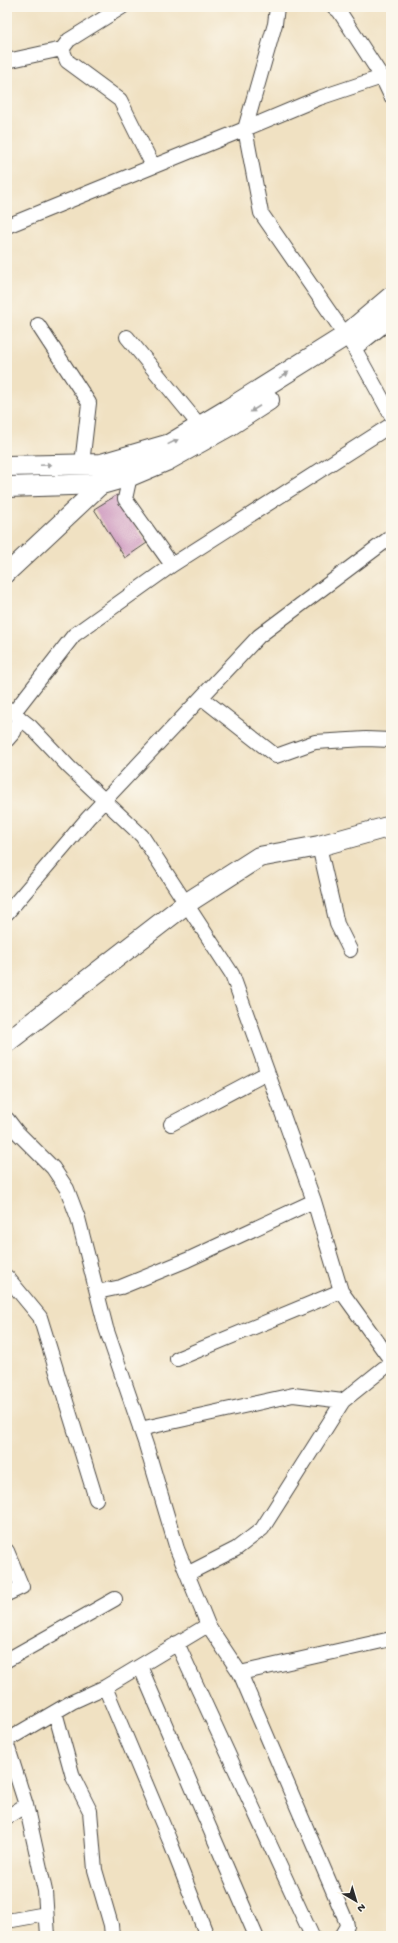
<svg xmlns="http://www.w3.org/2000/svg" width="398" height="1943" viewBox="0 0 398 1943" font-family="'Gochi Hand',sans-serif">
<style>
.building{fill:#ca92bc}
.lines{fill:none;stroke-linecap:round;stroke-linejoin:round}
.minor-casing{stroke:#494642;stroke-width:16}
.tertiary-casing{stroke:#494642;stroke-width:20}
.secondary-casing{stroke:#494642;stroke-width:22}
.minor{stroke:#fff;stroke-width:14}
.tertiary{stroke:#fff;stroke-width:18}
.secondary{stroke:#fff;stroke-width:20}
.oneway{fill:#a0a0a0}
</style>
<rect width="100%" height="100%" fill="#fbf7ec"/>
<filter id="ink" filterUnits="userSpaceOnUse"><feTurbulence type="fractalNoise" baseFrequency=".025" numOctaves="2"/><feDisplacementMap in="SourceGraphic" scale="8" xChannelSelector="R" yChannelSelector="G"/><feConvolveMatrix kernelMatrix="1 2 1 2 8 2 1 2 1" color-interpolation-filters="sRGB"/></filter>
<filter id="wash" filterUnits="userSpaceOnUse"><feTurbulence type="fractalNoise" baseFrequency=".012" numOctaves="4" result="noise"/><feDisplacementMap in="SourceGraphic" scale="16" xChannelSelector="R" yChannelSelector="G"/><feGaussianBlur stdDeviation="0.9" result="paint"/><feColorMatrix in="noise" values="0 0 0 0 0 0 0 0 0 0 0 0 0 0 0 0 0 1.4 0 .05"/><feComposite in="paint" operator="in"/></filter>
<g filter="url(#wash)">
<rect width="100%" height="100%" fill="#f0e1c2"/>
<g id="blocks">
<path class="building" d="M117 495 147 543 125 558 94 509Z"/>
</g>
</g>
<g filter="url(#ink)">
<use href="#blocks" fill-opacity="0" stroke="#494642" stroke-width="1"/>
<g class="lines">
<g class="minor-casing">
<path id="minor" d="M334 7 339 11 382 77 391 96
M62 49 67 61 120 100 153 166
M7 61 62 49 69 40 122 7
M382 77 319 98 245 129 261 213 353 346 391 415
M7 226 245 129 275 24 277 7
M38 325 89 403 82 464
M127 337 200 426
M130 476 125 499 172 565
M202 698 276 756 315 742 366 739 391 740
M7 708 31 727 69 767 142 836 232 974 314 1201 187 1260 121 1287 97 1292
M7 740 14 732 19 717 14 712 74 635 172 565 391 425
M319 846 337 924 350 950
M7 913 88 818 259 636 391 537
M7 1119 17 1132 53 1168 67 1189 78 1218 106 1328 146 1445 177 1549 208 1625
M171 1124 267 1073
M314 1201 341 1291
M7 1277 40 1317 96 1499
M177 1359 341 1291 390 1359
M140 1429 293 1395 343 1401 384 1368
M7 1551 22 1587 7 1594
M187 1574 236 1549 262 1529 343 1401
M177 1643 312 1936
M7 1660 115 1599
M140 1666 256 1936
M240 1673 391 1639
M105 1687 169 1839 207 1936
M55 1712 73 1777 90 1811 95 1870 111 1925 112 1936
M7 1740 72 1702 105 1687 208 1625 240 1673 346 1921 347 1926 341 1936
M7 1745 26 1805 45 1891 48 1936
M7 1817 26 1805
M7 1921 46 1914"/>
</g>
<g class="tertiary-casing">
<path id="tertiary" d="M7 573 102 484"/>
</g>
<g class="secondary-casing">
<path id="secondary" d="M358 342 391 316
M7 466 101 464 170 444 227 410 345 336 391 297
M7 487 102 484 130 476 168 460 229 426 269 400
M7 1042 187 903 259 857 319 846 391 826"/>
</g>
<use href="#minor" class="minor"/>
<use href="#tertiary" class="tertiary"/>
<use href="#secondary" class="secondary"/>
</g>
<defs><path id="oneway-solid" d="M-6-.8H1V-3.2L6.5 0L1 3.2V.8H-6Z"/></defs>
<g class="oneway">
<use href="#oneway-solid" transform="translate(284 375) rotate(-32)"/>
<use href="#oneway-solid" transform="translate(255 409) rotate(147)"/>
<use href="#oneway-solid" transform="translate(173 442) rotate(-26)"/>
<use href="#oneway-solid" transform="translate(46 465) rotate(-2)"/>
</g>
</g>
<rect width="398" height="1943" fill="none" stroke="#fbf7ec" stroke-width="24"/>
<g transform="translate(356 1901) rotate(142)" stroke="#fbf7ec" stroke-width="3" paint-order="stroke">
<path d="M0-3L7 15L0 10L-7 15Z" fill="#2b2b2b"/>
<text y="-6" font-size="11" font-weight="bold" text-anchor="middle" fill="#2b2b2b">N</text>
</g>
</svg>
